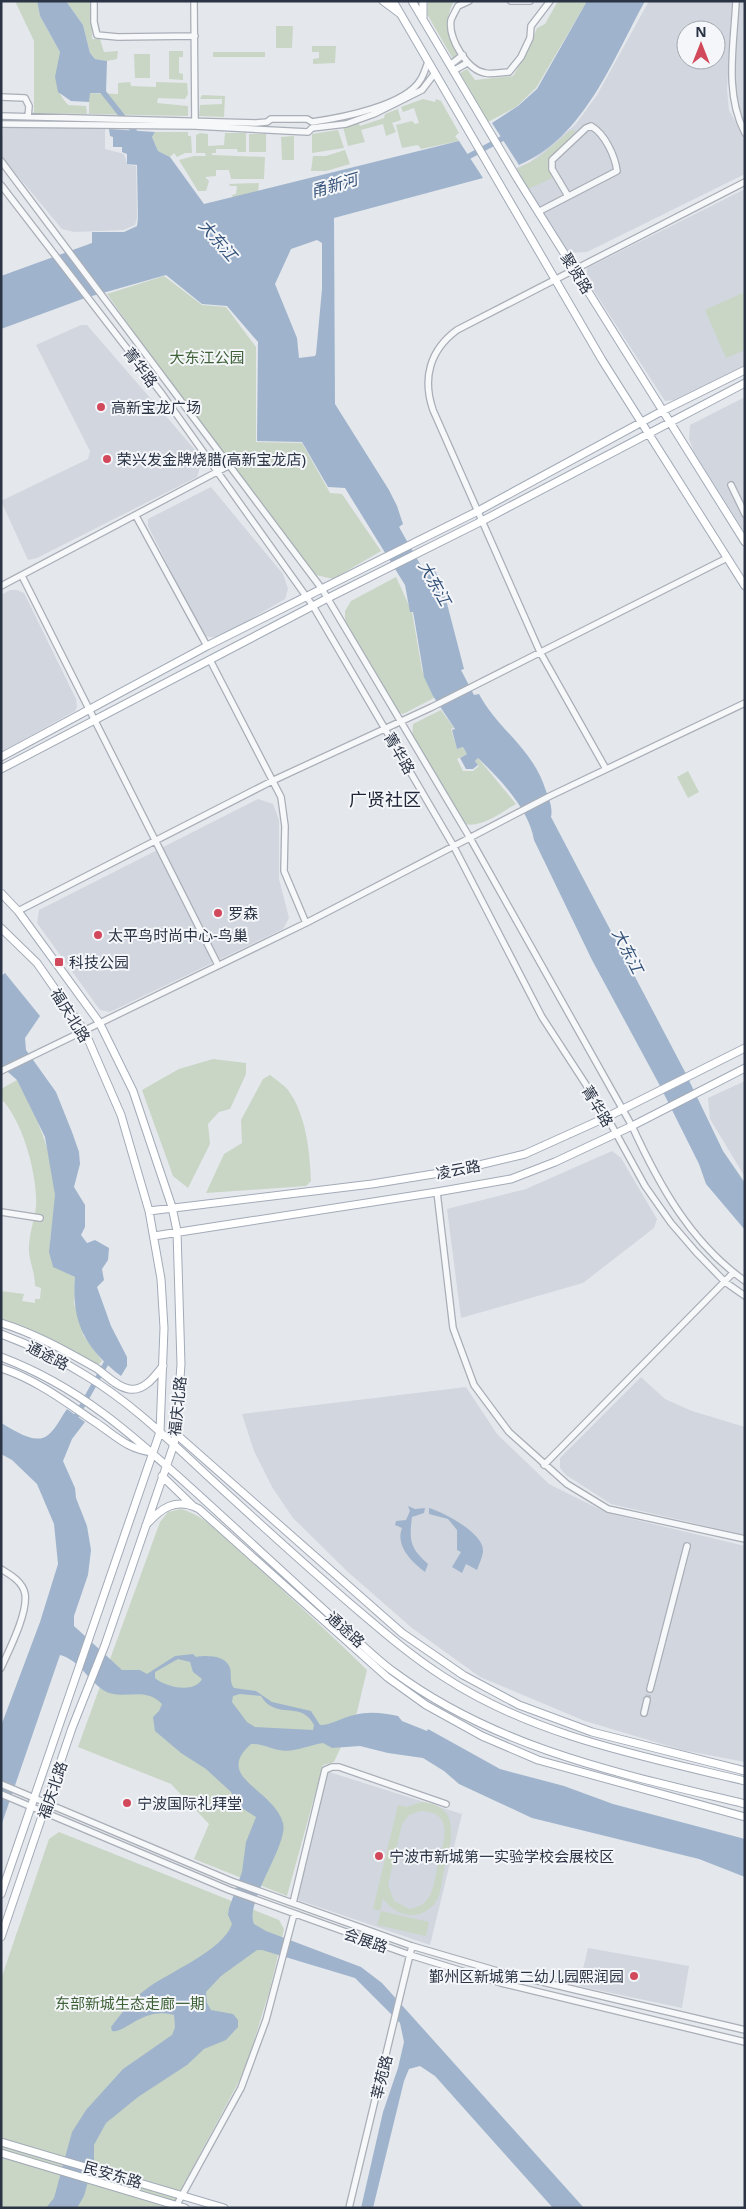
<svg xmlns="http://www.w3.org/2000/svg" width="746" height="2209" viewBox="0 0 746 2209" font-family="'Noto Sans','Noto Sans SC',sans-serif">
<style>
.built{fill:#d2d6de;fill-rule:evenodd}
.green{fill:#c9d6c5;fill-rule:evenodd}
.water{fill:#9fb4cc;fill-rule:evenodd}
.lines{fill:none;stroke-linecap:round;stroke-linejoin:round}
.canal{stroke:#9fb4cc;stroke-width:5.5}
.minor-tunnel{stroke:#bfc3cb;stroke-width:5.5;stroke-dasharray:5.5 3;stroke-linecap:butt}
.minor-casing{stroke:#a9aeb7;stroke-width:8}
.major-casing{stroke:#a3abb8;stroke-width:9}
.minor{stroke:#f7f8fa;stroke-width:5.5}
.major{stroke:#fff;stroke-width:7}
.poi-dot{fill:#d1495b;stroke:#f4f6f9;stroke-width:2}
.labels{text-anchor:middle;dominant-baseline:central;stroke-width:4;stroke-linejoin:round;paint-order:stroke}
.street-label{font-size:15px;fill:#2b3445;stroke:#f4f6f9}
.park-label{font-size:15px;fill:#3f6138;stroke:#f4f6f9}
.poi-label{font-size:15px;fill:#2b3445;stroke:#f4f6f9;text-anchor:start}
.water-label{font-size:16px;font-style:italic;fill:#34527a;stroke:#f4f6f9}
.quarter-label{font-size:18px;fill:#1d2536;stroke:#f4f6f9}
</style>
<rect width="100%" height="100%" fill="#e4e7ec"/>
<path class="built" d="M649 1H732L727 90 729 110 745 139V174L587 252 568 253 514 169 530 162 575 125 597 95ZM686 30H716V60H686Z
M738 1H745V125L738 112 734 81Z
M3 126 105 129V149L124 154 127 164 136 166 137 218 135 225 123 230 74 232 62 229 1 156Z
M745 189V365L674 400 665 401 587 280V268Z
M81 325H87L196 451 201 464 197 477 37 558 28 560 1 501 88 459 90 451 36 345Z
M745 397V533L694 452 689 439 690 425Z
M211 487 283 574 288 589 285 599 220 637H210L203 635 148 526V519Z
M10 590H17L24 593 76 699 77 707 75 711 1 752V595Z
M258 799 273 804 279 820V879L289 918 283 929 110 1012 100 1010 37 923 39 910Z
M745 1081V1177L710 1119 708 1098Z
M612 1151 621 1158 657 1219 654 1228 583 1283 461 1318 447 1209 526 1189Z
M641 1377 665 1399 692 1411 745 1427V1535L611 1504 566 1475 560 1468V1458Z
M466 1387 497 1434 549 1484 607 1513 745 1546V1762L682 1750 585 1721 480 1677 412 1628 348 1572 293 1518 272 1487 254 1451 242 1414Z
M326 1771 462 1814 430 1945 295 1899Z
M588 1948 689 1966 682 2008 579 1986Z"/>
<path class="green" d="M15 1H37L40 16 60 52C57 75 51 85 68 105L86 106 87 114 34 113V41Z
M66 1H91L92 39H100L104 52 118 51 117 59 107 61 95 59 90 53 83 25Z
M428 1H454C442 22 451 36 461 56L453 59 427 14Z
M558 1H587L536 88 516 107 488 122 460 73 467 69 475 80 513 76 528 51 537 28 545 24Z
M276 26H293L292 48H276Z
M312 46H336L335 63 313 64V59L319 58V52H312Z
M169 51H183V57H179V73L183 74V80L169 79Z
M213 52H265V57H213Z
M134 54H150V78H135Z
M130 82 131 86 156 87V82L187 83 188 94 185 99 158 98 157 103 188 106V116L89 114V93L118 94V83Z
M202 95 225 96 224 117 199 116 200 105 222 104V99H200Z
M423 99 435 102 436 99 441 101 459 133 455 136 459 141 421 149 418 145 402 148 396 125 412 121 415 124 419 123 414 108 403 112 401 107Z
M398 109 401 120 392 123 396 132 386 136 383 124 361 130 365 142 348 146 343 127 358 122 360 126 384 118 385 114Z
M338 130 344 148 312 153V134Z
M571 130 576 131 548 161 552 178 528 189 517 169 538 158Z
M155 132H188V136H191L192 153H185L177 157 174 153 170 157 158 151 152 137Z
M200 133 208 134V146L224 145 225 133H246V152H238L237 149H216V153H212V155L265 157 264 179H231L229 170H216V176L205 177 209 181 206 191H198L179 160 194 156H206L205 153H196V135Z
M249 134H266V152H249Z
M294 136V160H282L281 137Z
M345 150 350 164 326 171H311L313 156H326Z
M259 183 258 192 233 198 232 195 236 194 237 186H230L229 184Z
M164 276 202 305 226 307 256 347V442L302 443 330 493 342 494 381 551 333 579 316 575 165 376 107 294Z
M745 292V350L726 358 705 310Z
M396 577 412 612 422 670 434 698 403 714 397 712 345 624V611L351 601Z
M441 710 454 728 451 729 457 749 463 747 467 754 457 759 463 771H473L479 766 475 761 478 758 516 804C500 813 482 828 464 824L412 737 413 724Z
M688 771 699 792 688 798 677 777Z
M213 1059 246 1063V1074L230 1109 219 1112 208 1124 210 1144 188 1188 173 1176 142 1090 179 1069Z
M270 1075C276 1080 283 1084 288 1090 306 1114 310 1152 311 1181L306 1186 206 1193 224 1154 242 1143 241 1120 263 1079Z
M17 1080C37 1117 53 1152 55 1195 56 1221 45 1240 53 1266L75 1277 74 1304 82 1325 83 1335 102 1361 98 1365 67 1348 1 1319V1291L24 1294 22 1301 35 1303V1299H40L41 1288 35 1286C35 1272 30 1264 29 1252 28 1237 34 1222 36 1207 38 1177 23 1120 1 1099V1089Z
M181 1509C209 1517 232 1544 253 1563 292 1598 330 1634 367 1670L357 1712 334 1762 323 1765 287 1896 194 1859 209 1824 171 1784 78 1747 160 1522 168 1512Z
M422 1802C463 1806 451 1843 444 1870 442 1880 441 1895 435 1903 420 1922 395 1917 383 1898L380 1911 373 1909 398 1805 406 1807ZM420 1811C457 1811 443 1845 437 1868 435 1878 434 1892 426 1901 422 1906 416 1908 409 1909L394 1901 388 1885 402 1824 409 1815Z
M59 1832 279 1920 284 1929 270 1989 249 2057 238 2083 171 2208H1V1979L49 1839Z
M381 1911 429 1922 426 1936 377 1925Z"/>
<path class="water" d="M37 1H66L83 25 90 53 95 59 107 61 106 93H90L89 102 71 101 58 92 55 77 60 52 40 16Z
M587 1H645C613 59 584 138 519 165L492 123 518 106 537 89Z
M109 129 155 132 152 137 158 151 170 157 204 204 459 141 483 178 334 218 335 404 389 490 397 506 403 524 399 527 424 571 434 568 444 592 464 669 461 670 474 695 479 694C498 730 533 748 546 791 549 800 553 807 551 817L684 1070 723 1151 745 1183V1230L706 1184 699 1164 659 1084 592 960 534 840C529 809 500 779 478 758L475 761 478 765 473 769H466L460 758 467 754 463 747 457 749 452 730 455 729 433 696 424 677 414 617 413 612H410L405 585 345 488 328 487 302 442 257 441 258 342 227 306 202 304 166 275 85 298 1 329V276L92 243V232H124L137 226 138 218 137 165 127 164V154L122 152V147H113V137L110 136ZM317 240 322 243V289L316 354 315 356 299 358 297 338 275 284 291 249Z
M5 973 40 1016 25 1038 26 1050 56 1092 72 1132 79 1152 80 1164 74 1187 85 1205V1227L81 1235 87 1243 95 1240 109 1248 108 1260 102 1269 104 1280 97 1287 111 1326 127 1357V1366L121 1376C85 1348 71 1322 75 1277L53 1267 49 1252 55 1195 45 1137 17 1080 1 1066V976Z
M67 1409 85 1422 72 1439 63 1461 75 1488 76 1498 87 1526 91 1550 88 1575 74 1616V1626L122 1670H140L147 1674 175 1656 193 1654 196 1657C206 1655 226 1655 230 1668 232 1675 229 1682 234 1688L256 1691 272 1702 311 1711 320 1725C332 1725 343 1717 354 1715 369 1711 384 1713 398 1716L402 1721 427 1731 428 1729 500 1769 564 1786 613 1804 745 1839V1877L699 1859 532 1818 459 1784 444 1771 423 1758 388 1753 360 1746 332 1748 323 1743C309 1745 293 1753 279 1750 268 1748 264 1744 251 1744 213 1778 273 1788 283 1823 289 1844 244 1902 254 1924L266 1931 361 1967 382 1983 584 2208H553L435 2076 420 2066 409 2069 404 2081 373 2208H361L383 2112 398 2068 404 2042 400 2023 355 1978 262 1950H257L221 1976 206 1992 207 2003 211 2010 233 2014 238 2020V2027L226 2040 204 2049 187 2065 138 2097 106 2123 94 2145V2160L84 2196 77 2208H46L54 2198 72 2132 86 2110 123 2069 172 2035 175 2027 174 2015C143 2006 125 2034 112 2031L111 2027C121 2014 131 2000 145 1990 168 1972 223 1951 232 1924L228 1915 229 1908 242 1872 246 1842 256 1817 237 1805 231 1792 206 1769 181 1753 155 1731 153 1717 159 1711 162 1704C144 1685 122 1702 103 1690 87 1679 79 1660 60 1655L1 1826V1726L40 1622 58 1564 54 1524 37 1484 12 1460 1 1454V1423C13 1429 35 1446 48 1435 56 1429 61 1417 67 1409ZM178 1659 190 1662 193 1672 202 1679C194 1694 165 1687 155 1678V1672ZM240 1694 261 1696C263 1699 266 1703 269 1705 286 1716 302 1703 314 1725L313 1730 255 1727 247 1722 232 1702 233 1696Z
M408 1506 415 1509 425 1508 424 1513 412 1517C409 1541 410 1548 428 1564L425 1572C412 1562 395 1546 402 1528L395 1525 396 1521 406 1520 410 1511Z
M429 1508C443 1512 484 1533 483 1551 483 1556 479 1564 477 1570L466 1564 462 1573 452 1567 461 1552 457 1550V1530L448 1519 429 1514Z"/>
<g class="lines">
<path class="canal" d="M100 88 137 135
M462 160 509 135
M73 1422 109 1358"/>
<path class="minor-tunnel" d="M647 1700 650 1689"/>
<g class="minor-casing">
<path id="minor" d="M94 1V22L97 35 118 37 195 36
M194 1 195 124
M469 1 458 6C456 10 453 15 451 20 448 38 467 70 485 73 492 75 502 72 509 72L521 57 530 38 531 26 550 1
M511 1H530
M736 1C734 45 724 93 745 133
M450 65 463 55
M453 71 467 63
M1 97 25 98 29 106 28 117
M1 116 256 123 267 122 271 119H307L312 122C340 118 406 106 421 79 424 74 426 67 428 62
M1 124 195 126 308 132 312 128 346 124 374 114 422 90 435 73
M1 161 322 589 470 838 632 1126C659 1185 691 1243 745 1281
M1 185 162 394 313 606 453 845 542 1017 607 1117 645 1186 671 1223 696 1252 725 1282 745 1296
M538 212 617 171C615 156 605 134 591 126L586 128 552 160V169L568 196
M731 485 745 514
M136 516 207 646
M22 576 218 965
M1 586 228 466
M210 660 281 797 285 826 284 871 306 923
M606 769 540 652 433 410C422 378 430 350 457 330L745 182
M18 911 274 780 432 707 727 558
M1 1071 306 923 550 796 745 703
M437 1192 453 1328 474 1385 509 1432 567 1484 608 1509 745 1539
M1 1212 40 1218
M544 1465 733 1273
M1 1569C11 1575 23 1582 25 1594 28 1613 9 1650 1 1668
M650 1689 687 1546
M644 1713 647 1700
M1 1784 231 1881 412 1946 504 1973 745 2030
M1 1794 229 1890 410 1955 501 1983 745 2042
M293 1903 325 1770 332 1767H339L446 1804
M175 2208 241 2088 266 2020 294 1914
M349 2208 412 1946"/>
</g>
<g class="major-casing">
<path id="major" d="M383 1 399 13
M393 1 602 360 745 586
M412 1 517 178 745 542
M423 1V18
M1 757 207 646 478 511 664 410 745 370
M1 769 326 599 482 521 745 383
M1 893 18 911 99 1022 133 1091 172 1207 177 1231 181 1364 176 1434 174 1444 105 1645 72 1728 1 1937
M1 928 37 963 85 1032 121 1115 149 1211 161 1279 164 1328 160 1432 1 1894
M149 1211 372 1184 458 1170 525 1154 607 1117 745 1048
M154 1236 437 1192 511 1179 555 1162 632 1126 745 1068
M1 1323C34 1333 66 1351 96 1368 106 1375 117 1387 129 1389 144 1392 155 1376 163 1366
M1 1334C30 1345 58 1358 85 1375 132 1403 171 1442 211 1479 260 1524 309 1569 360 1612 387 1635 414 1658 444 1677 534 1736 642 1756 745 1781
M1 1357C83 1388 137 1439 200 1496 244 1536 287 1576 331 1616 352 1635 372 1656 394 1672 498 1749 622 1774 745 1804
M1 1368C35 1379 66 1402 95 1422 116 1436 127 1449 152 1452
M176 1434 402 1633 463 1675 519 1705 592 1732 745 1771
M162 1476 192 1505
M146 1525C161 1508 176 1497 199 1509L387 1677 426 1705 482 1736 538 1760 745 1817
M1 2142 224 2208
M1 2153 185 2208"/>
</g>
<use href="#minor" class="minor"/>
<use href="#major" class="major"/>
</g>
<g class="poi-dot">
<circle cx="101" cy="407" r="5"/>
<circle cx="107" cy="459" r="5"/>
<circle cx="218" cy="913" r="5"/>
<circle cx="98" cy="935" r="5"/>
<rect x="54" y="957" width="10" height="10" rx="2.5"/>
<circle cx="127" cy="1803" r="5"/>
<circle cx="379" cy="1856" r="5"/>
<circle cx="634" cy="1976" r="5"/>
</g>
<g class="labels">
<g class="street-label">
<text transform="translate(577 273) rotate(58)">聚贤路</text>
<text transform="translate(141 367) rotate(53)">菁华路</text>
<text transform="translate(400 753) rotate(60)">菁华路</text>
<text transform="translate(71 1015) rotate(58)">福庆北路</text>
<text transform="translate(598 1106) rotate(59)">菁华路</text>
<text transform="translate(458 1169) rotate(-11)">凌云路</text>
<text transform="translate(48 1355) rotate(27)">通途路</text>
<text transform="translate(177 1406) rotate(-84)">福庆北路</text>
<text transform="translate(346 1629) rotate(42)">通途路</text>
<text transform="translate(52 1790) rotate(-71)">福庆北路</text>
<text transform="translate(366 1940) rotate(19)">会展路</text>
<text transform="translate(381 2077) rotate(-76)">莘苑路</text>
<text transform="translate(113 2174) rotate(16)">民安东路</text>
</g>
<g class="park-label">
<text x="207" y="357">大东江公园</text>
<text x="130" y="2003">东部新城生态走廊一期</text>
</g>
<g class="poi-label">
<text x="111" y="407">高新宝龙广场</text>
<text x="117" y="459">荣兴发金牌烧腊(高新宝龙店)</text>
<text x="228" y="913">罗森</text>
<text x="108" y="935">太平鸟时尚中心-鸟巢</text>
<text x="69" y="962">科技公园</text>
<text x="137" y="1803">宁波国际礼拜堂</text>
<text x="389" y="1856">宁波市新城第一实验学校会展校区</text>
<text x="624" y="1976" text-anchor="end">鄞州区新城第二幼儿园熙润园</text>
</g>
<g class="water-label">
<text transform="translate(334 185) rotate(-16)">甬新河</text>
<text transform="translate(218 240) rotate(49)">大东江</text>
<text transform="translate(435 583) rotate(61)">大东江</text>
<text transform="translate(628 951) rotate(63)">大东江</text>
</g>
<g class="quarter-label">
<text x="385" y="799">广贤社区</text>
</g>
</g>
<rect width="746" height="2209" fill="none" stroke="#2b3445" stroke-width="5"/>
<g transform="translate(701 45)"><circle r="24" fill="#f4f6f9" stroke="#a4a8b1"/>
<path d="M0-4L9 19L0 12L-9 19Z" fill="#d1495b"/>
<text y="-8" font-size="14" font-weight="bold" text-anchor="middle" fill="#2b3445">N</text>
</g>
</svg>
